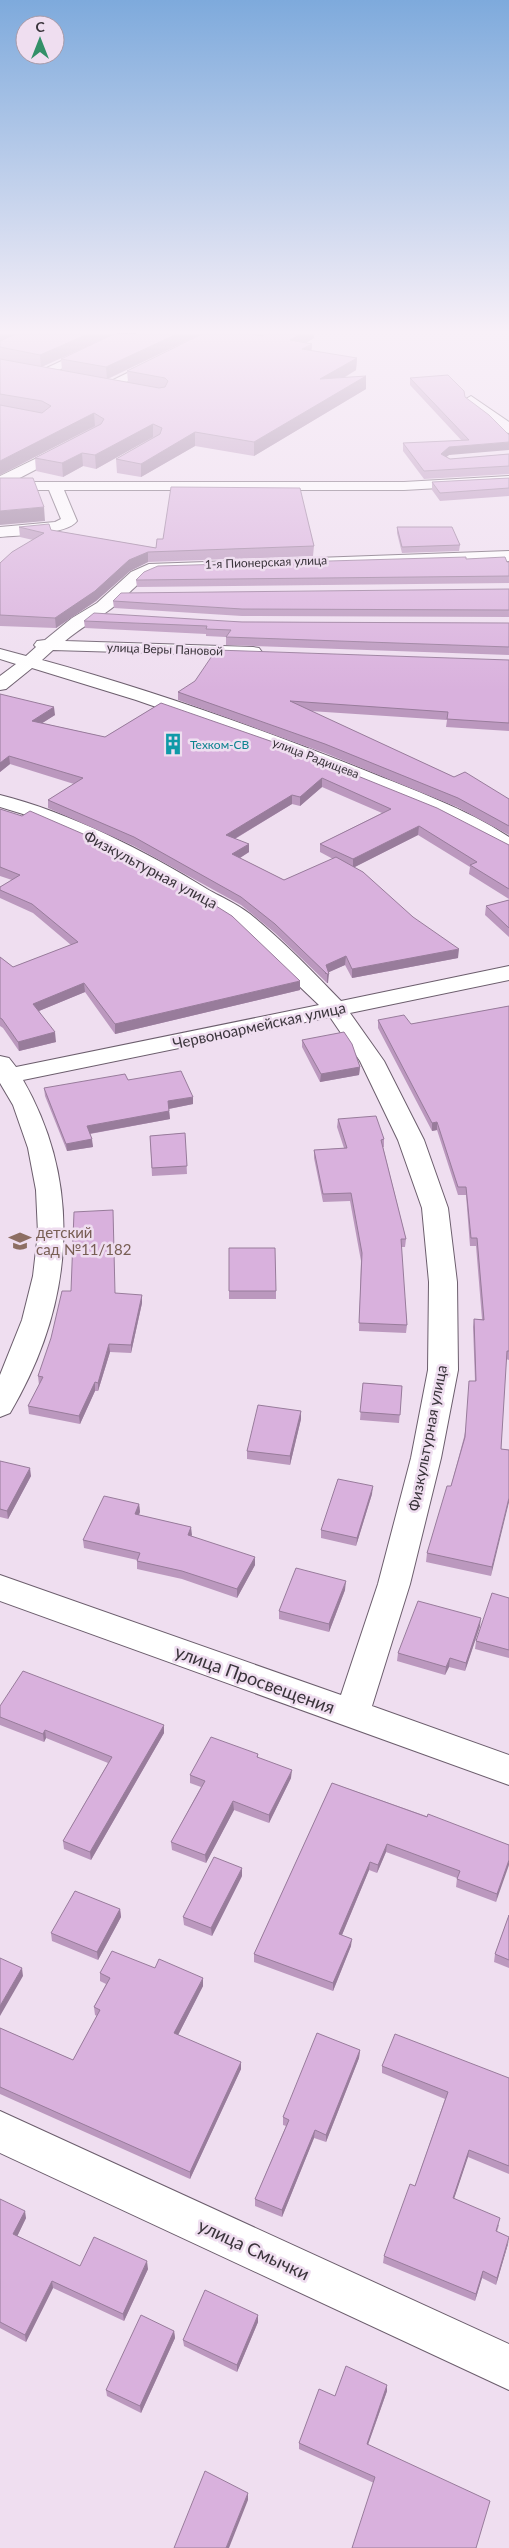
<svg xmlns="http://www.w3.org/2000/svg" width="509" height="2548" viewBox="0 0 509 2548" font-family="Lato,sans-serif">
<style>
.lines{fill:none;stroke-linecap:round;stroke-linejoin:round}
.minor-casing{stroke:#6c5e6d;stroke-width:2}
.minor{fill:#fff;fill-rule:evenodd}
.wall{fill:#bb98be;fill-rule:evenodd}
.shaded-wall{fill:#987c9b}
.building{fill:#d9b1dd;stroke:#987c9b}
.labels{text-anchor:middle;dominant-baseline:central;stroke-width:5;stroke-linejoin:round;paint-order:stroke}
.far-street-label{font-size:12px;fill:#3a343b;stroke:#efdef0}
.far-culture-label{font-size:12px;fill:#0d838f;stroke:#efdef0;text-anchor:start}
.street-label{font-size:15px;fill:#3a343b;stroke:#efdef0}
.education-label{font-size:15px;fill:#785e54;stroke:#efdef0;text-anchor:start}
.near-street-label{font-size:18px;fill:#3a343b;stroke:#efdef0}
</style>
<rect width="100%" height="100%" fill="#efdef0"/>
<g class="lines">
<g class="minor-casing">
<path id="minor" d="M119 334H135L46 376 42 377 36 373Z
M162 356 166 357 168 360 166 363 114 388H104L103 385Z
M471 396 509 422V433L504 432 466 403 464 400Z
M70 442 77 446 75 449 12 482H404L509 476V484L404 490H64L77 521C67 535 17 535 0 537V527L55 522 61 519 49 490H0V476Z
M509 551V561L158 572C136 581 127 598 108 611 94 621 79 629 65 641L253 647 259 648 262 652 259 656 53 650 42 660C151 690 259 728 364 770 413 790 465 808 509 837V852L437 815 277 749 136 700 32 668 6 689 0 690V676L16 664 0 659V649L26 656 36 647 34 645 37 641 45 640 72 618 97 603 131 572 149 564Z
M0 795C69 812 147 852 207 889 221 897 237 904 250 914 282 940 312 971 341 1001L509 966V980L350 1013 384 1061 424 1140 448 1208 457 1282 458 1370 441 1458 410 1584 372 1706 509 1755V1785L0 1601V1575L341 1695 378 1584 411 1458 428 1370 429 1282 422 1208 398 1140 360 1061 330 1017 23 1080C85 1188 72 1308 10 1413L0 1417V1375L22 1320 33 1276 38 1233 36 1190 28 1148 13 1105 0 1083V1056L9 1058 16 1067 319 1005 233 923 171 884 105 850 23 814 0 807Z
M0 2111 509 2344V2390L0 2153Z"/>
</g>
<use href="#minor" class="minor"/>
</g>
<path class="wall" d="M0 334H314V338L306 343 312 344 311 351 357 358 356 370 344 378 366 376V389L254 456 195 446 141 477 117 473 116 459 153 437 96 469 83 466 63 477 36 471 35 458 95 426 0 475ZM201 334 127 371 128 382 108 379ZM103 339 61 359 62 370 42 367Z
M410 378 465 397 509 435 449 455 446 457 450 459 509 454V474L424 479 403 451V443L462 441 410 385Z
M509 478V496L440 501 432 490V482Z
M19 527 51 530 156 548 314 546 313 556 148 562 130 571 96 601 56 628 0 626V563L33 540 20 537Z
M397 527 460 545 459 551 402 553 397 533Z
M466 559 509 562V583L137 587 136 580Z
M509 589V617L242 616 114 608 113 601Z
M84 621 509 623V655L226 645V637L206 636V634L85 628Z
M509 660V731L446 727 447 720 310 711 454 777 509 799V835L457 807 325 753 178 700V692Z
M0 694 55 715 42 723 105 737 161 703 509 845V899L469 874 470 867 418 835 354 867 458 958 352 978 345 965 328 972V983H327L275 933 241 905 134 846 48 808V800L74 784 10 764 0 772ZM322 787 382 813 320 844V852L333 859 284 880 240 858 249 852 235 839 292 804 300 806Z
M0 809 300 990 115 1034 85 992 39 1011 56 1042 19 1051 3 1028 0 1026V957L13 967 71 945 33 913 0 898V887L12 880 0 876Z
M509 900V937L485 915 486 906Z
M509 1006V1360L506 1359 501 1449 509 1450 491 1576 426 1562 427 1553 451 1486 464 1437 475 1381 473 1327 474 1319H482L476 1246H470L466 1195H458L437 1130 432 1131 378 1028V1020L411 1024Z
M302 1040 360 1067 359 1075 320 1082 302 1047Z
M128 1080 193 1104 169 1109 170 1119 90 1134 93 1147 67 1151 45 1096 44 1088Z
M338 1119 384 1139V1147H383L406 1239 405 1247H401L407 1325 406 1333 359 1331 361 1261 350 1201 323 1202 314 1158V1150L344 1148 337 1127Z
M185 1133 187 1174 152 1176 150 1136Z
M229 1248 276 1291V1299H229Z
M116 1293 142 1303 131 1353 110 1352 98 1391H95L80 1424 29 1414 28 1406 39 1385 38 1376Z
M363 1383 402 1386 399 1423 360 1420Z
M301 1419 290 1465 247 1459V1451Z
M0 1461 31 1476 8 1519 0 1517Z
M372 1494 356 1546 321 1538V1530Z
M139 1504 140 1512 139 1515 191 1527V1536L255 1565 237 1598 182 1579 137 1569V1560L84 1548 83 1540Z
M345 1590 329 1632 279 1619V1611Z
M509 1598V1658L475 1649 476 1641Z
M480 1626 465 1671 449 1667 445 1675 397 1661 398 1653Z
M0 1706 164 1733 91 1860 64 1849 63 1841 108 1763 46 1738 44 1742 0 1725Z
M258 1754V1758L291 1778 269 1823 234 1810 206 1863 172 1850 171 1842 201 1787 190 1783V1775Z
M332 1783 509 1845 496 1902 456 1887 457 1878 386 1852 377 1873 369 1870 342 1935 351 1946 333 1991 254 1962V1954Z
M242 1876 212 1936 184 1925 183 1917Z
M120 1909 121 1917 98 1960 52 1941 51 1933Z
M509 1915V1968L494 1962 495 1954Z
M155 1968 203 1986 178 2035 241 2069 190 2179 0 2094V2028L73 2060 97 2016 95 2015 94 2007 106 1984 100 1981V1973Z
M360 2050 359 2058 326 2142 314 2138 282 2217 255 2206V2199L286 2126 283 2125V2117Z
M382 2066 509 2078V2174L468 2157 454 2198 499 2225 497 2232 508 2244 496 2285 482 2278 475 2301 383 2263 384 2256 415 2186 445 2099 382 2073Z
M0 2199 26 2218 17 2236 80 2266 148 2269 124 2321 53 2288 26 2342 0 2328Z
M258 2315V2322L237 2372 184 2346 183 2340Z
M174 2331 175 2338 141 2413 107 2396 106 2390Z
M387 2391 368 2445 477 2548 374 2483 299 2449V2443L335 2396Z"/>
<path class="shaded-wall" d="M0 334H19L0 342Z
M88 334H115L41 367 40 355Z
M177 334H210H201L107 379 106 367Z
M301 334H314V338L290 352V340Z
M312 344 311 356 302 349Z
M357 358 356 370 319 392 320 379Z
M366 376V389L254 456V442Z
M94 413 95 426 0 475V461Z
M153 424V437L96 469 95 455Z
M195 432V446L141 477V464Z
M509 442V450L449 455 440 462 441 454 449 447Z
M82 453 83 466 63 477 62 463Z
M44 507 45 521 0 525V511Z
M148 552V562L130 571 96 601 56 628 55 618 129 560Z
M54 707 55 715 33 729 32 721Z
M9 756 10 764 0 772V763Z
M322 778V787L300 806V797Z
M292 795V804L226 844V835Z
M419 826 418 835 353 868V859Z
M249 844V852L232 863V854Z
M459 949 458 958 352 978V969Z
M346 956 345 965 325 974 326 965Z
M327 974H329L328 983H327Z
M300 981V990L115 1034V1024Z
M84 983 85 992 34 1013 33 1004Z
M55 1032 56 1042 19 1051 18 1042Z
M360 1067 359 1075 320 1082 321 1074Z
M193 1097V1104L168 1109V1101Z
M169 1111 170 1119 88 1134 87 1126Z
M437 1122V1130L432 1131V1123Z
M92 1139 93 1147 67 1151 66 1144Z
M142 1295V1303L131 1353V1345Z
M109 1344 110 1352 98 1391V1383Z
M95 1382V1391L80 1424 79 1416Z
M301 1411V1419L290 1465V1456Z
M30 1468 31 1476 8 1519 7 1511Z
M373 1486 372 1494 356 1546 357 1538Z
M509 1498V1502L491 1576 492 1567Z
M139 1504 140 1512 135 1522V1514Z
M191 1527 192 1535 188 1543V1535Z
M255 1557V1565L237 1598V1589Z
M346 1581 345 1590 329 1632V1624Z
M481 1618 480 1626 465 1671 466 1663Z
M450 1658 449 1667 445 1675 446 1667Z
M164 1725V1733L91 1860 90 1852Z
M45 1730 46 1738 44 1742 43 1734Z
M292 1770 291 1778 269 1823V1815Z
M233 1801 234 1810 206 1863 205 1855Z
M387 1844 386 1852 377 1873 378 1865Z
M509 1860V1865L496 1902 497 1894Z
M370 1862 369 1870 339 1942V1934Z
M242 1868V1876L212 1936 211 1928Z
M120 1909 121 1917 98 1960 97 1952Z
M352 1939 351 1946 333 1991V1983Z
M22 1968 23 1976 0 2016V2006Z
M203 1978V1986L175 2041 174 2033Z
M360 2050 359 2058 326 2142V2135Z
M241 2062V2069L190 2179V2172Z
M315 2130 314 2138 282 2217V2210Z
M469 2150 468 2157 452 2205 453 2198Z
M25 2211 26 2218 15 2241 13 2234Z
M509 2239 508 2244 496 2285 497 2278Z
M147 2261 148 2269 124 2321 123 2314Z
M483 2271 482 2278 475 2301 476 2294Z
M52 2281 53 2288 26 2342 25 2335Z
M258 2315V2322L237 2372V2365Z
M174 2331 175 2338 141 2413 140 2406Z
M387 2385V2391L366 2450 367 2444Z
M248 2493V2500L229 2548H226Z"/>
<path class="building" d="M16 334H88L40 355 0 347V341Z
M114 334H177L106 367 61 359Z
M202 334H252L263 336 265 334H301L290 340 312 344 302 349 357 358 320 379 366 376 254 442 195 432 141 464 116 459 160 434 162 428 153 424 95 455 82 453 62 463 35 458 101 424 104 419 94 413 0 461V405L42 413 51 406 42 401 0 394V359L159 388 165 387 168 381 165 378 127 371Z
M448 375 464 391 465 397 489 415 509 435V442L449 447 441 454 450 459 509 454V466L424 471 403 443 469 440 410 378Z
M0 478H33L44 507 0 511Z
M509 478V488L440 493 432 482Z
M171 487 300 488 314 546 148 552 129 560 95 591 55 618 0 615V563L12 552 44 533 19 527 49 524 51 530 156 548 157 539H163Z
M397 527H452L460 545 402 547Z
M466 557V559L505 557 507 562H509V576L136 580 144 572 158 566Z
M509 589V610L242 609 113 601 121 593Z
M94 613 242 622 509 623V647L226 637 231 630 206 629 207 626 84 621Z
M216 650 509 660V723L447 719 448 712 290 701 454 777 465 772 509 799V826L458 798 325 744 178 692 195 681Z
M0 694 54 707 32 721 105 737 161 703 276 743 437 808 509 845V889L470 865 477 862 419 826 353 859 320 844 391 809 322 778 300 797 292 795 226 835 249 844 232 854 284 880 336 857 363 872 413 917 459 949 352 969 346 956 326 965 329 974H327L275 924 241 897 134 837 48 800 83 778 9 756 0 763Z
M0 809 22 816 30 811 104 843 170 877 232 916 300 981 115 1024 84 983 33 1004 55 1032 18 1042 2 1019 0 1018V957L13 967 78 942 32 904 0 890V887L20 875 0 867Z
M509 900V928L486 906Z
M509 1006V1351H507L501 1449 509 1450V1498L492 1567 427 1553 447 1486H451L465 1437 469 1381H476L474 1319 484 1320 477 1238H471L466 1187H458L437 1122 432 1123 378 1020 404 1015 411 1024Z
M344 1032 352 1044 360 1067 321 1074 302 1040Z
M181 1071 193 1097 168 1101 169 1111 87 1126 92 1139 66 1144 44 1088 125 1074 128 1080Z
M376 1116 384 1139 381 1140 406 1239H401L407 1325 359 1323 362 1253 351 1193 323 1194 314 1150 347 1148 338 1119Z
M185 1133 187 1166 152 1168 150 1136Z
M113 1210 115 1293 142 1295 131 1345 109 1344 98 1383 95 1382 79 1416 28 1406 43 1377 38 1376 51 1338 62 1291H71L74 1212Z
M229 1248H275L276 1291H229Z
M363 1383 402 1386 400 1415 360 1412Z
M258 1405 301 1411 290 1456 247 1451Z
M0 1461 30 1468 7 1511 0 1509Z
M338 1479 373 1486 357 1538 321 1530Z
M104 1496 139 1504 135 1514 191 1527 188 1535 255 1557 237 1589 182 1571 137 1561 140 1553 83 1540Z
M296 1568 346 1581 329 1624 279 1611Z
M492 1593 509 1598V1650L476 1641Z
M418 1601 481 1618 466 1663 450 1658 446 1667 398 1653Z
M23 1671 164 1725 90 1852 63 1841 112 1757 45 1730 43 1734 0 1717V1706Z
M211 1737 258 1754 257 1757 292 1770 269 1815 233 1801 205 1855 171 1842 205 1781 190 1775Z
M332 1783 427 1817 428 1814 509 1845V1860L497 1894 457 1879 460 1871 387 1844 378 1865 370 1862 339 1934 352 1939 333 1983 254 1954Z
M214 1857 242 1868 211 1928 183 1917Z
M75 1891 120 1909 97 1952 51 1933Z
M509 1915V1960L495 1954Z
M112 1951 155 1968 159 1959 203 1978 174 2033 241 2062 190 2172 0 2087V2028L73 2060 100 2010 94 2007 110 1978 100 1973Z
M0 1958 22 1968 0 2006Z
M317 2033 360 2050 326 2135 315 2130 282 2210 255 2199 289 2120 283 2117Z
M395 2034 509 2078V2166L469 2150 453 2198 500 2218 496 2231 509 2237 497 2278 483 2271 476 2294 384 2256 410 2184 415 2186 448 2092 382 2066Z
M0 2199 25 2211 13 2234 80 2266 94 2237 147 2261 123 2314 52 2281 25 2335 0 2322Z
M205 2290 258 2315 237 2365 183 2340Z
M141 2315 174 2331 140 2406 106 2390Z
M346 2366 387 2385 367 2444 490 2501 476 2548H352L375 2477 299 2443 319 2389 335 2396Z
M205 2471 248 2493 226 2548H174Z"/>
<linearGradient id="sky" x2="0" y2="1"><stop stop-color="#7eaadc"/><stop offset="0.48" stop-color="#f8f0f8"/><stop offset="1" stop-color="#f8f0f8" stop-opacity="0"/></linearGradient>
<rect width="509" height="691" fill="url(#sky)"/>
<defs>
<g id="building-bare" transform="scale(1.725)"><path d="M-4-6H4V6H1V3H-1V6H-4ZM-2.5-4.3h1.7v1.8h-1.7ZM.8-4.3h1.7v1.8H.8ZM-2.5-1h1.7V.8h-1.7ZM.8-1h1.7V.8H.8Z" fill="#0f9aa8" stroke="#efdef0" stroke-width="2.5" paint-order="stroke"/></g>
<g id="school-bare" transform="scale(1.725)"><path d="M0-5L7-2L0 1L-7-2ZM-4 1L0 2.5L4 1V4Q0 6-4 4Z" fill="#8d6e63" stroke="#efdef0" stroke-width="2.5" paint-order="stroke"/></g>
</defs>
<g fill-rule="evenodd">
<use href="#building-bare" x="173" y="744"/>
<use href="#school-bare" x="20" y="1241"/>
</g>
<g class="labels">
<g class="far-street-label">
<text transform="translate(266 562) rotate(-2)">1-я Пионерская улица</text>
<text transform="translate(165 649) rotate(2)">улица Веры Пановой</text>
<text transform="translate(316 758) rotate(21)">улица Радищева</text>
</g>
<g class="far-culture-label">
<text x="190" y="744">Техком-СВ</text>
</g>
<g class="street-label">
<text transform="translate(151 869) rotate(28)">Физкультурная улица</text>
<text transform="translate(259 1025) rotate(-12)">Червоноармейская улица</text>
<text transform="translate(427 1438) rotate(-79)">Физкультурная улица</text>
</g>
<g class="education-label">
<text x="36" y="1232">детский<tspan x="36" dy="17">сад №11/182</tspan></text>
</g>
<g class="near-street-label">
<text transform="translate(255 1679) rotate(20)">улица Просвещения</text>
<text transform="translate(254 2249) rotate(25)">улица Смычки</text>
</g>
</g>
<g transform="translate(40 40)"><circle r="24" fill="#efdef0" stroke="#a79aa8"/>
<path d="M0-4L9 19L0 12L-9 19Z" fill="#339068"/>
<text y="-8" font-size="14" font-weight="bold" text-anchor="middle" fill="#3a343b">С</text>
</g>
</svg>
